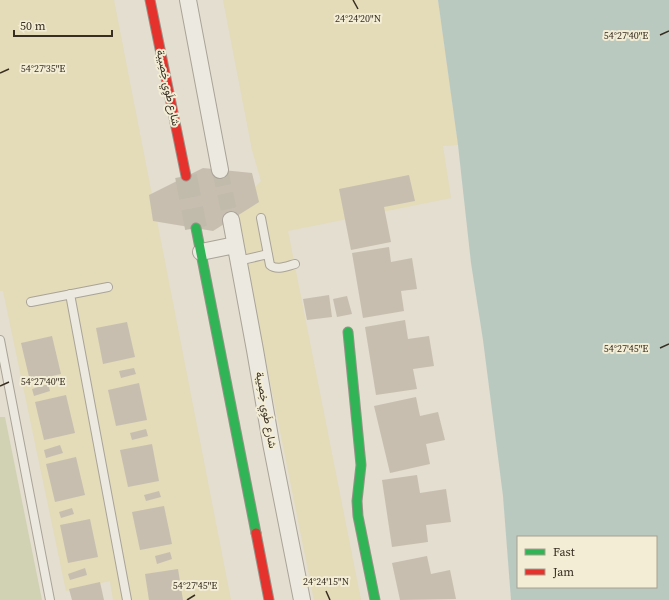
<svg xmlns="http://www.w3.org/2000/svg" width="669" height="600" viewBox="0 0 669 600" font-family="'Source Serif 4',Vazirmatn,serif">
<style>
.green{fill:#d0d2b3}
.sand{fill:#e4dbb8}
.water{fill:#bac9c0;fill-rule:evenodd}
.building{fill:#c7beb0}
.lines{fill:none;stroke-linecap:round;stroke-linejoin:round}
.street-tunnel{stroke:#c1bbac;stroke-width:16;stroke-dasharray:16 8;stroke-linecap:butt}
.secondary-tunnel{stroke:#c1bbac;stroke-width:22;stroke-dasharray:22 11;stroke-linecap:butt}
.lane-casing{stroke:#a9a398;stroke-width:10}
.street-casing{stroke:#a9a398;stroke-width:18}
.fast-casing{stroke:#989388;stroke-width:11}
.jam-casing{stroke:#989388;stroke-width:11}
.lane{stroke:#ece9e0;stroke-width:8}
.street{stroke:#ece9e0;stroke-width:16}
.fast{stroke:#30b455;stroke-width:9}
.jam{stroke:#e5322d;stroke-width:9}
.ticks{fill:none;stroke:#372d20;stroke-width:1.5}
.labels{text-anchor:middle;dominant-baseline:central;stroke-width:4;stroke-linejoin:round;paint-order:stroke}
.street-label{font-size:11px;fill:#372d20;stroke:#f3edd6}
.ticks-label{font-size:10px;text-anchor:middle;fill:#372d20;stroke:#f3edd6;stroke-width:4;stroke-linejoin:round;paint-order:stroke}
</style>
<rect width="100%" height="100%" fill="#e3decf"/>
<path class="green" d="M0 417H5L42 600H0Z"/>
<path class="sand" d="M0 0H114L231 600H113L110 581 66 591 3 291H0Z
M223 0H438L458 145 443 146 451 198 288 231 361 600H314L235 207 261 181 252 150Z"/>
<path class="water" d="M438 0H669V600H511L503 496 483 340 471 263 458 145ZM518 537H656V587H518Z"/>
<path class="building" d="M203 168 252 173 259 202 213 231 153 221 149 195Z
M409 175 415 201 384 207 391 242 351 250 339 189Z
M389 247 391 262 412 258 417 289 401 291 404 311 363 318 352 253Z
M329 295 332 317 307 320 303 299Z
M347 296 352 314 337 317 333 299Z
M405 320 408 339 429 336 434 366 413 369 417 389 376 395 365 327Z
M127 322 135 357 103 364 96 328Z
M52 336 61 374 30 381 21 343Z
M134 368 136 374 121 378 119 371Z
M139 383 147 420 116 426 108 390Z
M48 384 50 391 34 396 32 389Z
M66 395 75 433 44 440 35 402Z
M416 397 420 416 438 412 445 440 426 444 430 464 390 473 374 406Z
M146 429 148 436 132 440 130 433Z
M152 444 159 481 128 487 120 450Z
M60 445 63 453 46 458 44 450Z
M76 457 85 495 55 502 46 464Z
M417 475 420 493 446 489 451 522 426 525 428 542 392 547 382 480Z
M159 491 161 497 146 501 144 495Z
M164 506 172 544 140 550 132 512Z
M72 508 74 514 61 518 59 512Z
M90 519 98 557 68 563 60 525Z
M170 552 172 559 157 564 155 556Z
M427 556 431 574 450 570 456 599 400 600 392 563Z
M85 568 87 575 70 580 68 574Z
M178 569 183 600H149L145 574Z
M100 582 104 600H72L69 589Z"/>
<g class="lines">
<path class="street-tunnel" d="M220 170 231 220"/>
<path class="secondary-tunnel" d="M186 176 196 228"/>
<g class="lane-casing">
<path id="lane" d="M261 218 270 265C277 271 287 266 295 264
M238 261 268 254
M70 294 127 600
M31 302 108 287
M0 340 50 600"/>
</g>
<g class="street-casing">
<path id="street" d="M188 0 220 170
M231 220 255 350 271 443 302 600
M201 252 235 245"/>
</g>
<g class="fast-casing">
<path id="fast" d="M196 228 256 533
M348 332 361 465 357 501 358 516 375 600"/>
</g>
<g class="jam-casing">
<path id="jam" d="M150 0 186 176
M256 533 269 600"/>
</g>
<use href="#lane" class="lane"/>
<use href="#street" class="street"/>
<use href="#fast" class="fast"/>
<use href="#jam" class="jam"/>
</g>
<path class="ticks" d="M353 0 358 9M660 35 669 31M0 73 9 69M660 348 669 344M0 386 9 382M326 591 330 600M187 600 195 595"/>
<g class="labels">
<g class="street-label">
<text transform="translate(168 88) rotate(78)">شارع طَوِي خِصِيبة</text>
<text transform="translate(266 410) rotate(80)">شارع طَوِي خِصِيبة</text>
</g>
</g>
<g class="ticks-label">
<text x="358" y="22">24°24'20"N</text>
<text x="626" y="39">54°27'40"E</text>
<text x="43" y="72">54°27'35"E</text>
<text x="626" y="352">54°27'45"E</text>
<text x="43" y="385">54°27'40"E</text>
<text x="326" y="585">24°24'15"N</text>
<text x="195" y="589">54°27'45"E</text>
</g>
<rect x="517" y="536" width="140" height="52" fill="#f3edd6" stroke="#a8a08d"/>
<rect x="525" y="549" width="20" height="6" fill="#30b455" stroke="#a8a08d"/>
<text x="553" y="556" font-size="12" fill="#372d20">Fast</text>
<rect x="525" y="569" width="20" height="6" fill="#e5322d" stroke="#a8a08d"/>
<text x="553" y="576" font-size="12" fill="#372d20">Jam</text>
<path d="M14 30v6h98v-6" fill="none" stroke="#372d20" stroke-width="2"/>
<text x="20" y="30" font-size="12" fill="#372d20" stroke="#f3edd6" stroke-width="3" paint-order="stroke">50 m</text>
</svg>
